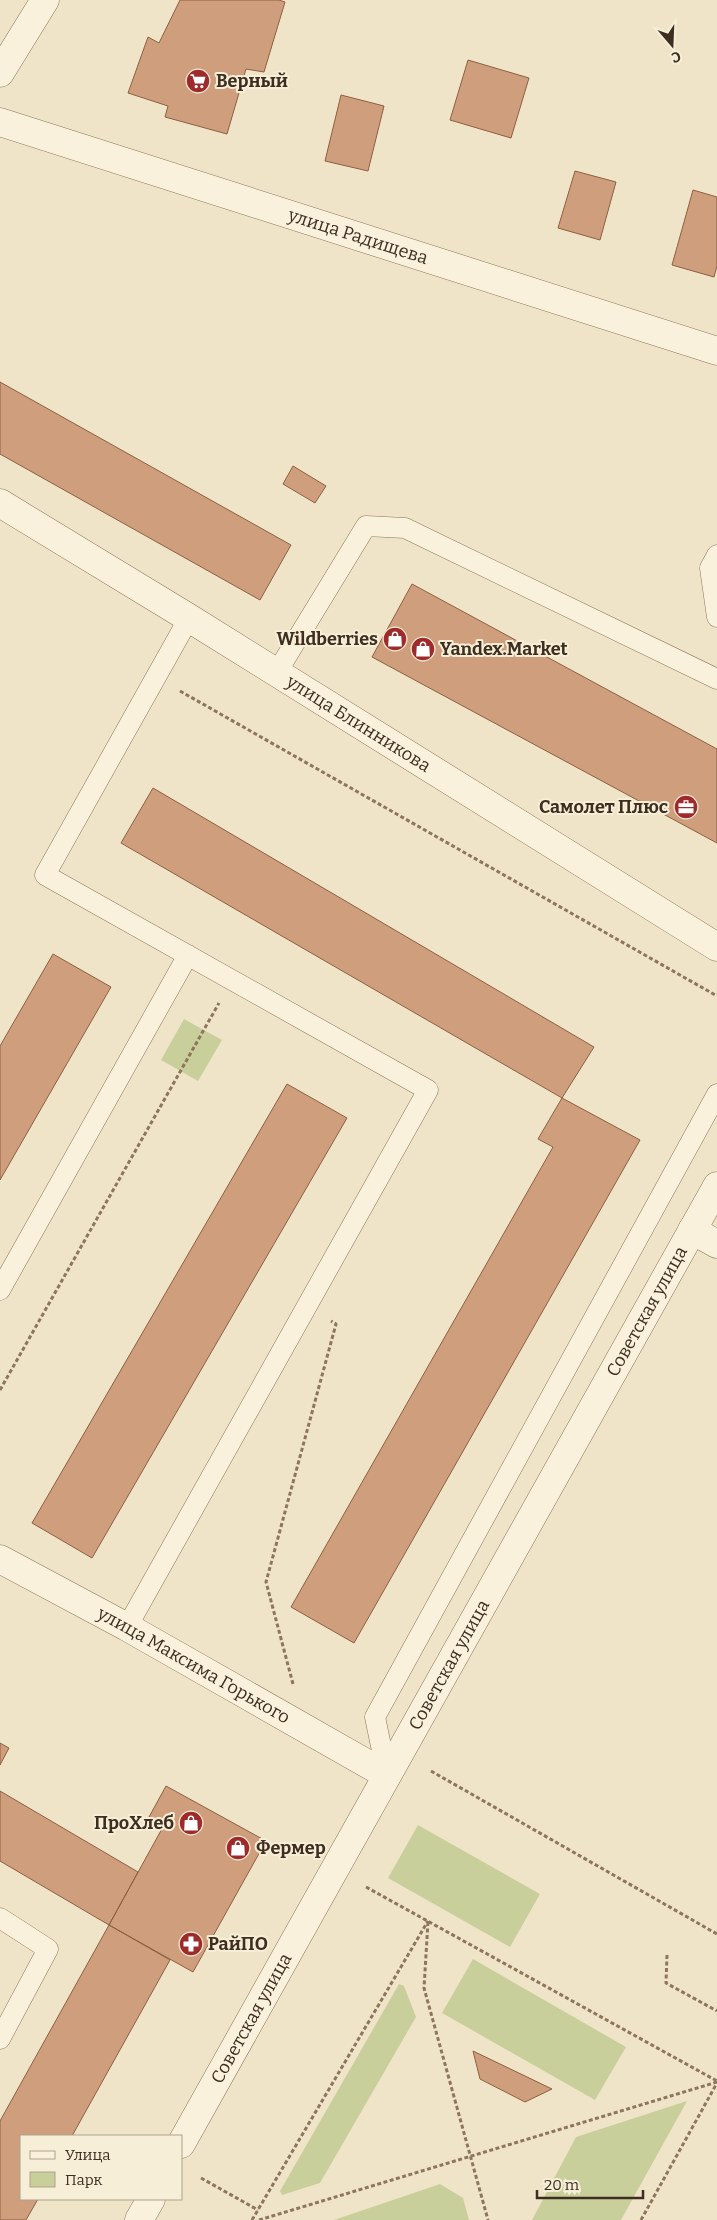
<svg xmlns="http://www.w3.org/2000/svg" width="717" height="2220" viewBox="0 0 717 2220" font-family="Bitter,serif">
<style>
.green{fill:#c9cf9b}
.building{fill:#cf9f7d;stroke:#8d5f41}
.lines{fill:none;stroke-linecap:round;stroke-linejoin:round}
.lane-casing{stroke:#8d765c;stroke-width:21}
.street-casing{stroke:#8d765c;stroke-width:29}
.path{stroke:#8d765c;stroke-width:3;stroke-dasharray:4 2.5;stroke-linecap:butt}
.lane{stroke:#faf1dc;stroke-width:20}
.street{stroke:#faf1dc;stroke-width:28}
.labels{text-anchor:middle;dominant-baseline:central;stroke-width:4;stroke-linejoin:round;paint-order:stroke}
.poi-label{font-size:18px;font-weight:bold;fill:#3d2e20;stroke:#f7eed8;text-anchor:start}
.street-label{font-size:18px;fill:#3d2e20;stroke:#f7eed8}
</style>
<rect width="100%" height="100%" fill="#f0e4c8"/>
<path class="green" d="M184 1019 222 1040 198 1081 161 1060Z
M418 1825 540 1894 510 1947 388 1878Z
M473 1959 626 2047 595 2100 442 2013Z
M399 1984 404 1986 416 2017 320 2183 282 2195 280 2191Z
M687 2101 621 2220H532L576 2137Z
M440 2184 463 2198 469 2220H334Z"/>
<path class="building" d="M180 0H279L285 2 264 72 246 69 227 134 165 117 168 106 128 93 148 37 159 43Z
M468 60 529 78 511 138 450 120Z
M341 95 384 106 368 171 325 161Z
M575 171 616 182 600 240 558 228Z
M693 190 717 197V266L714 277 672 265Z
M0 382 291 545 260 600 0 454Z
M293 466 326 486 315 503 283 484Z
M412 584 717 749V843L372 657Z
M153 788 594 1047 562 1098 121 843Z
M53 954 111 987 0 1180V1046Z
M287 1084 347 1118 92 1558 32 1523Z
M562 1098 640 1140 354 1643 291 1607 553 1147 538 1139Z
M0 1743 9 1748 0 1765Z
M166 1786 266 1841 193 1972 109 1925 164 1825 149 1817Z
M0 1791 138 1872 109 1925 0 1861Z
M109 1925 170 1960 72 2136H21V2199H38L26 2220H0V2121Z
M473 2051 552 2089 525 2102 480 2079Z"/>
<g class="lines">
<g class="lane-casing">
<path id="lane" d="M717 555 710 568 717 617
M277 672 366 526 405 528 717 679
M0 1290 188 955
M127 1627 428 1090 45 875 189 618
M387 1775 375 1717 717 1094
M0 1918 48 1949 0 2039"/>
</g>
<g class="street-casing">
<g id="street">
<path d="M0 73 45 0"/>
<path id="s1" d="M0 122 717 351"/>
<path id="s2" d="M0 503 189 618 717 947"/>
<path d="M692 1230 717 1244"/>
<path id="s3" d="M0 1559 127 1627 387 1775"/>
<path id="s4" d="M181 2144 717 1186"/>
<path d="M139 2220 151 2199"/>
</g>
</g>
<path class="path" d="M180 691 717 996
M0 1390 219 1003
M293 1684 266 1582 336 1324 331 1321
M431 1771 717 1934
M366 1887 717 2081
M428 1922 424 1988 488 2220
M667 1955 666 1983 717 2011
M201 2178 258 2210
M252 2220 428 1921
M259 2220 717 2082
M641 2220 717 2083"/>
<use href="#lane" class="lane"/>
<use href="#street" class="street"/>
</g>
<defs>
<g id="supermarket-disc" transform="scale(1.25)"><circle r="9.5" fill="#9e2a2b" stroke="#f7eed8"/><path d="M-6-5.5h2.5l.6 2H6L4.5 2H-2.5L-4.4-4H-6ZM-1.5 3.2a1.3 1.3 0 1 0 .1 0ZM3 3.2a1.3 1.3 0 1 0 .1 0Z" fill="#fff"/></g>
<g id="shop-disc" transform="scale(1.25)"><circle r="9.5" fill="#9e2a2b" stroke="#f7eed8"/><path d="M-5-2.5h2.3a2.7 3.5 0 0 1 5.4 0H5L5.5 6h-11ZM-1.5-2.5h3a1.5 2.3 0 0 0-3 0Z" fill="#fff"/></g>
<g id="office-disc" transform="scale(1.25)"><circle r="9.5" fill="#9e2a2b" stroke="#f7eed8"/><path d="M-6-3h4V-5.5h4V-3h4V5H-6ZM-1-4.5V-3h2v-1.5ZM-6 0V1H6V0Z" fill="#fff"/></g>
<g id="pharmacy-disc" transform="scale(1.25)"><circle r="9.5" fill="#9e2a2b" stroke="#f7eed8"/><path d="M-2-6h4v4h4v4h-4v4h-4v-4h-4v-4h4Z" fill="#fff"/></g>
</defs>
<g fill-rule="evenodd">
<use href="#supermarket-disc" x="198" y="81"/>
<use href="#shop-disc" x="395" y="639"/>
<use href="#shop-disc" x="423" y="649"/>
<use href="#office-disc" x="686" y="807"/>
<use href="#shop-disc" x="191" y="1823"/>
<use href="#shop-disc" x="238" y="1848"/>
<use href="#pharmacy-disc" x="191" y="1944"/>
</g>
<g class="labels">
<g class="poi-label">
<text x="216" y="81">Верный</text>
<text x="378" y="639" text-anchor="end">Wildberries</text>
<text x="440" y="649">Yandex.Market</text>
<text x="668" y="807" text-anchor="end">Самолет Плюс</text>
<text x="174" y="1823" text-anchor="end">ПроХлеб</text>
<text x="256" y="1848">Фермер</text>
<text x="208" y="1944">РайПО</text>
</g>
<g class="street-label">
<text stroke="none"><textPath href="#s1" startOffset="376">улица Радищева</textPath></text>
<text stroke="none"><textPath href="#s2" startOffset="421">улица Блинникова</textPath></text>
<text stroke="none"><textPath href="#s4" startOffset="954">Советская улица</textPath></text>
<text stroke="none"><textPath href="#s4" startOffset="549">Советская улица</textPath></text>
<text stroke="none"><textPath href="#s3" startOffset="221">улица Максима Горького</textPath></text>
<text stroke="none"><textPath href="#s4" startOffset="144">Советская улица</textPath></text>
</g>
</g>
<rect x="20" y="2135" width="162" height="65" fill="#f7eed8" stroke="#ada18e"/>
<rect x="30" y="2151" width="25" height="8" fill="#faf1dc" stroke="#ada18e"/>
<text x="65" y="2160" font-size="15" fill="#3d2e20">Улица</text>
<rect x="30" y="2172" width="25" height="15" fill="#c9cf9b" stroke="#ada18e"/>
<text x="65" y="2185" font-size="15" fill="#3d2e20">Парк</text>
<g transform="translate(672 45) rotate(161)" stroke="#f7eed8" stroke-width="4" paint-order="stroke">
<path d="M0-4L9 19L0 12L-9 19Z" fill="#3d2e20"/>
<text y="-8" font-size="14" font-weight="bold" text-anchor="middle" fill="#3d2e20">С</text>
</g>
<path d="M537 2190v8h106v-8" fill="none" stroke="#3d2e20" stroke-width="2.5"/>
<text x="544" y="2190" font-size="15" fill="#3d2e20" stroke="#f7eed8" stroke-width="4" paint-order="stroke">20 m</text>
</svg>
